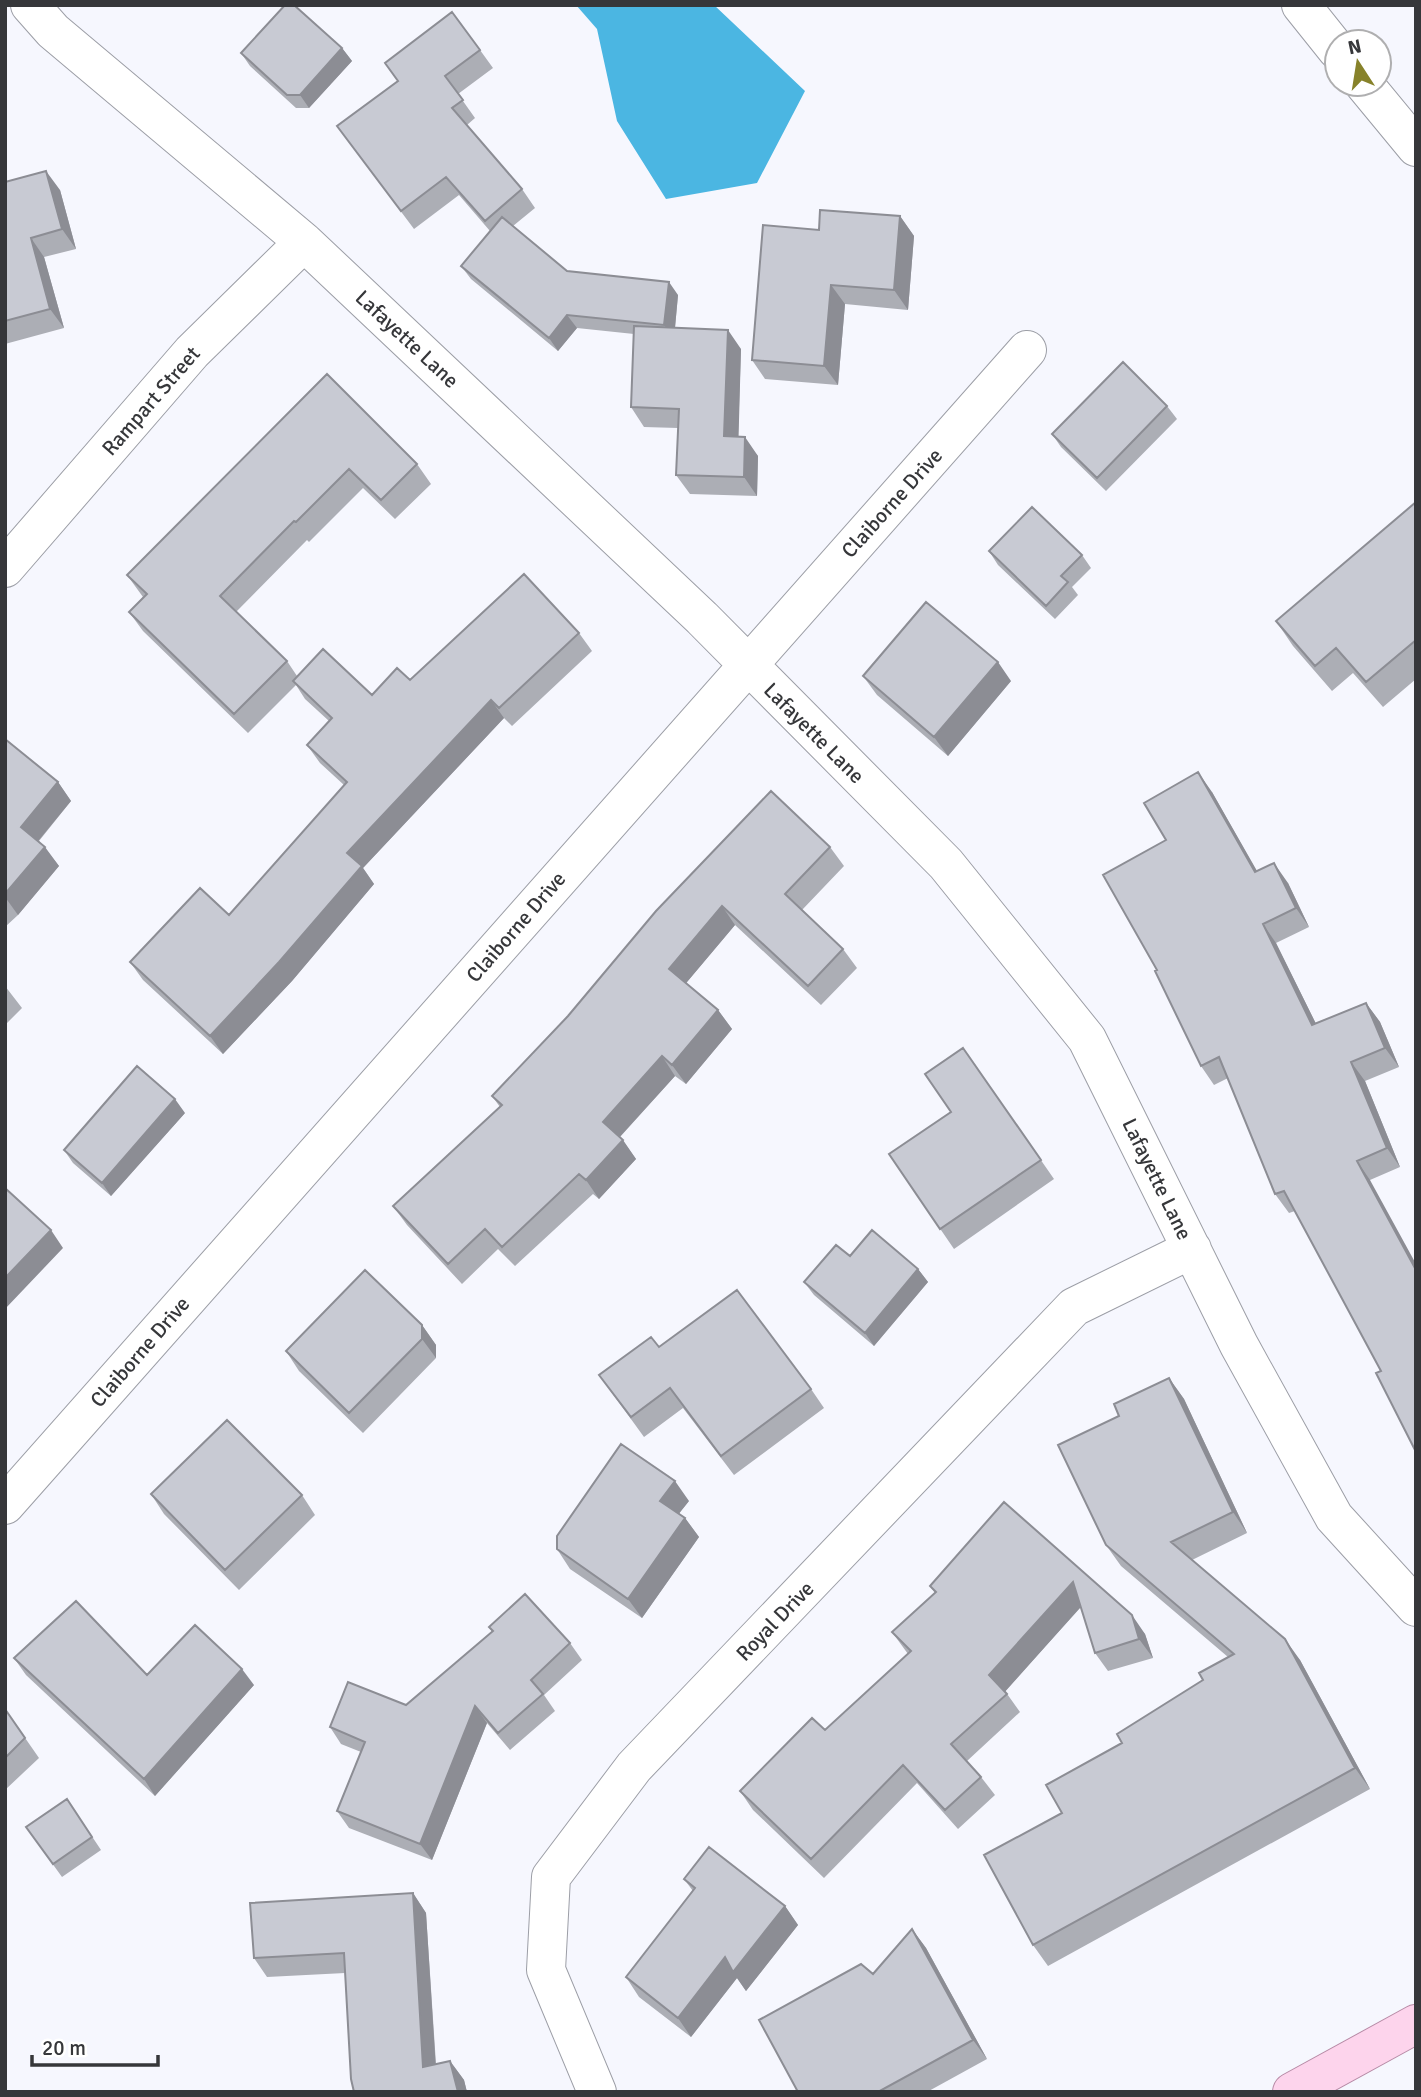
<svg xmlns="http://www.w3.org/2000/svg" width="1421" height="2097" viewBox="0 0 1421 2097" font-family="Signika,sans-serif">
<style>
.water{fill:#4bb6e2}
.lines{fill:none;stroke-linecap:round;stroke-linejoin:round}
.minor-casing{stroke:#9c9ea6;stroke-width:40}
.secondary-casing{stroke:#9c9ea6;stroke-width:40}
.primary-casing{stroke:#b78ba6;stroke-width:40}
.minor{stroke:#fff;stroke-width:38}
.secondary{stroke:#fff;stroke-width:38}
.primary{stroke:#fdd4ec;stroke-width:38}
.wall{fill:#acaeb5}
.shaded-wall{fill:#8c8d94}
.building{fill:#c8cad3;stroke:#8c8d94;stroke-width:2}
.labels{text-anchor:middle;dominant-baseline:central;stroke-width:6;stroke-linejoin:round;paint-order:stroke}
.street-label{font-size:21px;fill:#36373a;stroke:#fff}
</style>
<rect width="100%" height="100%" fill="#f6f7fe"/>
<path class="water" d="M576 5H714L805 91 757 183 666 199 617 121 597 29Z"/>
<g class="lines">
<g class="minor-casing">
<path id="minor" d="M30 5 53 31 304 242 702 618 946 864 1087 1039 1239 1345 1334 1517 1416 1607
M5 568 192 352 304 242
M5 1505 1027 350
M597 2092 546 1970 551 1877 634 1767 1074 1307 1192 1249"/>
</g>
<g class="secondary-casing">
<path id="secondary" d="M1301 5 1337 50
M1364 84 1416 147"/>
</g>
<g class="primary-casing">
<path id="primary" d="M1292 2092 1416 2024"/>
</g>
<use href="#minor" class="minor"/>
<use href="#secondary" class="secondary"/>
<use href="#primary" class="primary"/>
</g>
<path class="wall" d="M342 48 352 61 309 108H296L250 66 241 53Z
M480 50 493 68 458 94 475 118 467 125 522 189 535 208 513 226 567 271 678 295 675 328 741 349 738 437 758 456 757 496 690 494 676 475 678 428 644 427 631 407 634 334 577 328 558 351 471 279 461 266 490 231 459 195 414 229 337 126Z
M5 182 60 190 76 249 44 257 64 328 5 344Z
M900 216 914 236 908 310 845 304 838 385 765 379 752 360 819 230Z
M327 374 417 464 431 484 395 519 363 488 309 542 307 540 236 612 287 661 297 676 372 695 410 680 579 633 592 651 512 726 504 718 363 868 374 884 292 981 223 1054 143 980 130 962 229 915 344 785 320 763 307 745 329 721 305 699 296 685 248 733 143 631 129 612 143 597 127 575Z
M1167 406 1177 419 1106 491 1061 447 1052 434Z
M1416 502V679L1383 707 1353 673 1332 691 1293 646 1276 621Z
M989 551 1082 555 1091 568 1072 587 1078 595 1055 619 998 565Z
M863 676 1011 681 948 756 877 695Z
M5 739 58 782 71 801 39 841 59 866 18 915 5 927Z
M1212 792 1257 872 1288 883 1309 927 1276 943 1316 1024 1366 1003 1380 1022 1399 1067 1365 1081 1400 1167 1370 1180 1381 1371 1295 1211 1289 1213 1275 1194 1228 1078 1214 1085 1201 1066 1157 970 1166 840Z
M830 847 844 866 802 910 843 949 857 968 821 1005 735 925 686 983 718 1010 732 1029 686 1084 675 1076 620 1137 636 1159 599 1199 593 1194 515 1266 498 1249 462 1284 407 1225 393 1206 500 1107 492 1096 568 1016 656 911Z
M5 986 22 1008 5 1025Z
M963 1048 1054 1179 954 1249 889 1154 951 1112Z
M185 1113 111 1196 73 1163 64 1150Z
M850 1256 918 1269 928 1282 874 1346 814 1295 804 1282Z
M422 1325 436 1345V1358L363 1433 299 1371 286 1351Z
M659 1347 811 1389 824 1408 734 1475 683 1408 644 1437 599 1375Z
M1169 1378 1184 1399 1247 1533 1192 1560 1300 1660 1370 1789 1048 1966 1033 1945 1062 1813 1228 1657 1121 1566 1106 1545 1119 1416Z
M151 1494 302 1495 315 1515 239 1590 164 1514Z
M689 1501 679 1513 685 1518 699 1537 642 1618 570 1569 557 1549Z
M1004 1502 1145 1634 1153 1658 1108 1671 1095 1653 1081 1607 1005 1691 1020 1712 967 1761 981 1777 995 1795 958 1829 917 1783 824 1878 753 1810 740 1791 825 1730 908 1654 892 1632 935 1593 930 1586Z
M489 1627 570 1643 582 1660 544 1695 555 1711 510 1750 487 1723 432 1860 349 1828 337 1811 361 1752 341 1744 330 1727 406 1705 492 1632Z
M14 1658 147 1675 254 1685 155 1796 26 1675Z
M5 1709 39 1758 5 1790Z
M67 1799 101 1850 62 1877 26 1827Z
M684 1879 785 1906 798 1925 746 1991 737 1978 691 2037 639 1997 626 1977 693 1891Z
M413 1893 426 1913 436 2064 450 2061 464 2080 467 2092H354L345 1973 267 1977 254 1958Z
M912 1929 926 1948 987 2059 927 2092H798L873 1974Z"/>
<path class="shaded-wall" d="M342 48 352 61 309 108 300 95Z
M46 171 60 190 76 249 62 229Z
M900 216 914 236 908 310 894 290Z
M31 238 44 257 64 328 50 309Z
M669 282 678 295 674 338 664 325Z
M831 285 845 304 838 385 824 366Z
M567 315 577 328 558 351 549 338Z
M728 330 741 349 738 456 724 436Z
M745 437 758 456 757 496 744 477Z
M998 662 1011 681 948 756 934 737Z
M491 700 504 718 363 868 374 884 292 981 223 1054 210 1036 347 853Z
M1198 772 1212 792 1269 892 1255 872Z
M58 782 71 801 34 846 21 827Z
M45 847 59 866 18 915 5 897V894Z
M1274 863 1288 883 1309 927 1296 908Z
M722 906 735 925 682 988 669 969Z
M1263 924 1276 943 1326 1044 1312 1025Z
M1366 1003 1380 1022 1399 1067 1385 1048Z
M718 1010 732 1029 686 1084 672 1065Z
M662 1056 675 1076 616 1141 603 1122Z
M1351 1062 1365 1081 1400 1167 1387 1148Z
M175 1099 185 1113 111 1196 102 1183Z
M623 1140 636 1159 599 1199 586 1180Z
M1357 1161 1370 1180 1416 1264V1270Z
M51 1230 63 1248 5 1309V1278Z
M918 1269 928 1282 874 1346 865 1333Z
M422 1325 436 1345V1358L422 1339Z
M1169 1378 1184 1399 1247 1533 1233 1512Z
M675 1481 689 1501 674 1520 660 1501Z
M685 1518 699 1537 642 1618 628 1599Z
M1073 1582 1086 1601 1003 1694 989 1675Z
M1132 1615 1145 1634 1153 1658 1139 1639Z
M1285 1639 1300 1660 1370 1789 1355 1768Z
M242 1669 254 1685 155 1796 144 1779Z
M475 1706 487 1723 432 1860 420 1844Z
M413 1893 426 1913 437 2086 423 2067Z
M785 1906 798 1925 746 1991 737 1978 691 2037 678 2018 725 1957Z
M912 1929 926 1948 987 2059 973 2040Z
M450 2061 464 2080 467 2092H458Z"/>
<path class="building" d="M285 5H294L342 48 300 95H287L241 53Z
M452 12 480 50 445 76 463 100 452 108 522 189 485 221 446 177 401 211 337 126 398 81 385 63Z
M46 171 62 229 31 238 50 309 5 321V182Z
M820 210 900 216 894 290 831 285 824 366 752 360 763 225 819 230Z
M502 217 567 271 669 282 664 325 567 315 549 338 461 266Z
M634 326 728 330 724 436 745 437 744 477 676 475 679 409 631 407Z
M1123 362 1167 406 1097 478 1052 434Z
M327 374 417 464 381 500 349 469 296 522 294 521 220 596 287 661 234 714 129 612 147 594 127 575Z
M1416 502V640L1366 682 1336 648 1315 666 1276 621Z
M1032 507 1082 555 1061 576 1068 582 1046 606 989 551Z
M524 574 579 633 499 708 491 700 347 853 362 866 279 962 210 1036 130 962 200 888 229 915 347 782 307 745 332 718 293 681 323 649 372 695 397 668 410 680Z
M926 602 998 662 934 737 863 676Z
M5 739 58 782 21 827 45 847 5 894Z
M1198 772 1255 872 1274 863 1296 908 1263 924 1312 1025 1366 1003 1385 1048 1351 1062 1387 1148 1357 1161 1416 1270V1452L1376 1373 1381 1371 1284 1191 1275 1194 1219 1057 1201 1066 1155 971 1157 970 1103 875 1166 840 1144 803Z
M771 791 830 847 785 894 843 949 808 986 722 906 669 969 718 1010 672 1065 662 1056 603 1122 623 1140 586 1180 579 1174 502 1247 485 1229 448 1264 393 1206 502 1105 492 1096 568 1016 656 911Z
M963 1048 1041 1160 940 1229 889 1154 951 1112 925 1074Z
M137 1066 175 1099 102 1183 64 1150Z
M5 1188 51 1230 5 1278Z
M872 1230 918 1269 865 1333 804 1282 836 1245 850 1256Z
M365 1270 422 1325V1339L349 1413 286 1351Z
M737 1290 811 1389 721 1456 670 1388 631 1417 599 1375 651 1337 659 1347Z
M1169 1378 1233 1512 1171 1542 1285 1639 1355 1768 1033 1945 984 1855 1062 1813 1046 1785 1122 1743 1117 1734 1203 1680 1199 1673 1234 1654 1106 1545 1058 1445 1119 1416 1114 1404Z
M227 1420 302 1495 225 1570 151 1494Z
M621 1444 675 1481 660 1501 685 1518 628 1599 557 1549V1536Z
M1004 1502 1132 1615 1139 1639 1095 1653 1073 1582 989 1675 1007 1694 951 1744 981 1777 945 1810 903 1765 811 1859 740 1791 812 1718 825 1730 911 1651 892 1632 936 1592 930 1586Z
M525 1594 570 1643 531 1680 543 1694 498 1733 475 1706 420 1844 337 1811 365 1742 330 1727 348 1682 406 1705 493 1631 489 1627Z
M76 1601 147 1675 195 1625 242 1669 144 1779 14 1658Z
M5 1709 25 1738 5 1758Z
M67 1799 92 1837 53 1864 26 1827Z
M709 1847 785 1906 733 1972 725 1957 678 2018 626 1977 695 1888 684 1879Z
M413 1893 423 2067 450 2061 458 2092H354L351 2079 344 1953 254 1958 250 1903Z
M912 1929 973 2040 878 2092H798L759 2020 861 1964 873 1974Z"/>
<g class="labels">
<g class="street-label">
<text transform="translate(407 339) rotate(43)">Lafayette Lane</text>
<text transform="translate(151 401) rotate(-49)">Rampart Street</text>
<text transform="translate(892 503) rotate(-48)">Claiborne Drive</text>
<text transform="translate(814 733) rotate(45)">Lafayette Lane</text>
<text transform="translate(516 927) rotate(-49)">Claiborne Drive</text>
<text transform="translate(1157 1179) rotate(64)">Lafayette Lane</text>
<text transform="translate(140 1352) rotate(-49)">Claiborne Drive</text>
<text transform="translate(775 1621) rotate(-46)">Royal Drive</text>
</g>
</g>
<rect width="1421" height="2097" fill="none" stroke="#36373a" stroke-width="14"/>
<g transform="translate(1358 63) rotate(348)"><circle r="33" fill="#ffffff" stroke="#afafb0" stroke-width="2"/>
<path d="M0-5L12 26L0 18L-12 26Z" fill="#87822a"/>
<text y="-10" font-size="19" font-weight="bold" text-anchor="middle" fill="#36373a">N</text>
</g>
<path d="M32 2055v10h126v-10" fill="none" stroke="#36373a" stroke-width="3.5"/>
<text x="42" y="2055" font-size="21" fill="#36373a" stroke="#ffffff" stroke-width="5" paint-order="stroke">20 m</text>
</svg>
